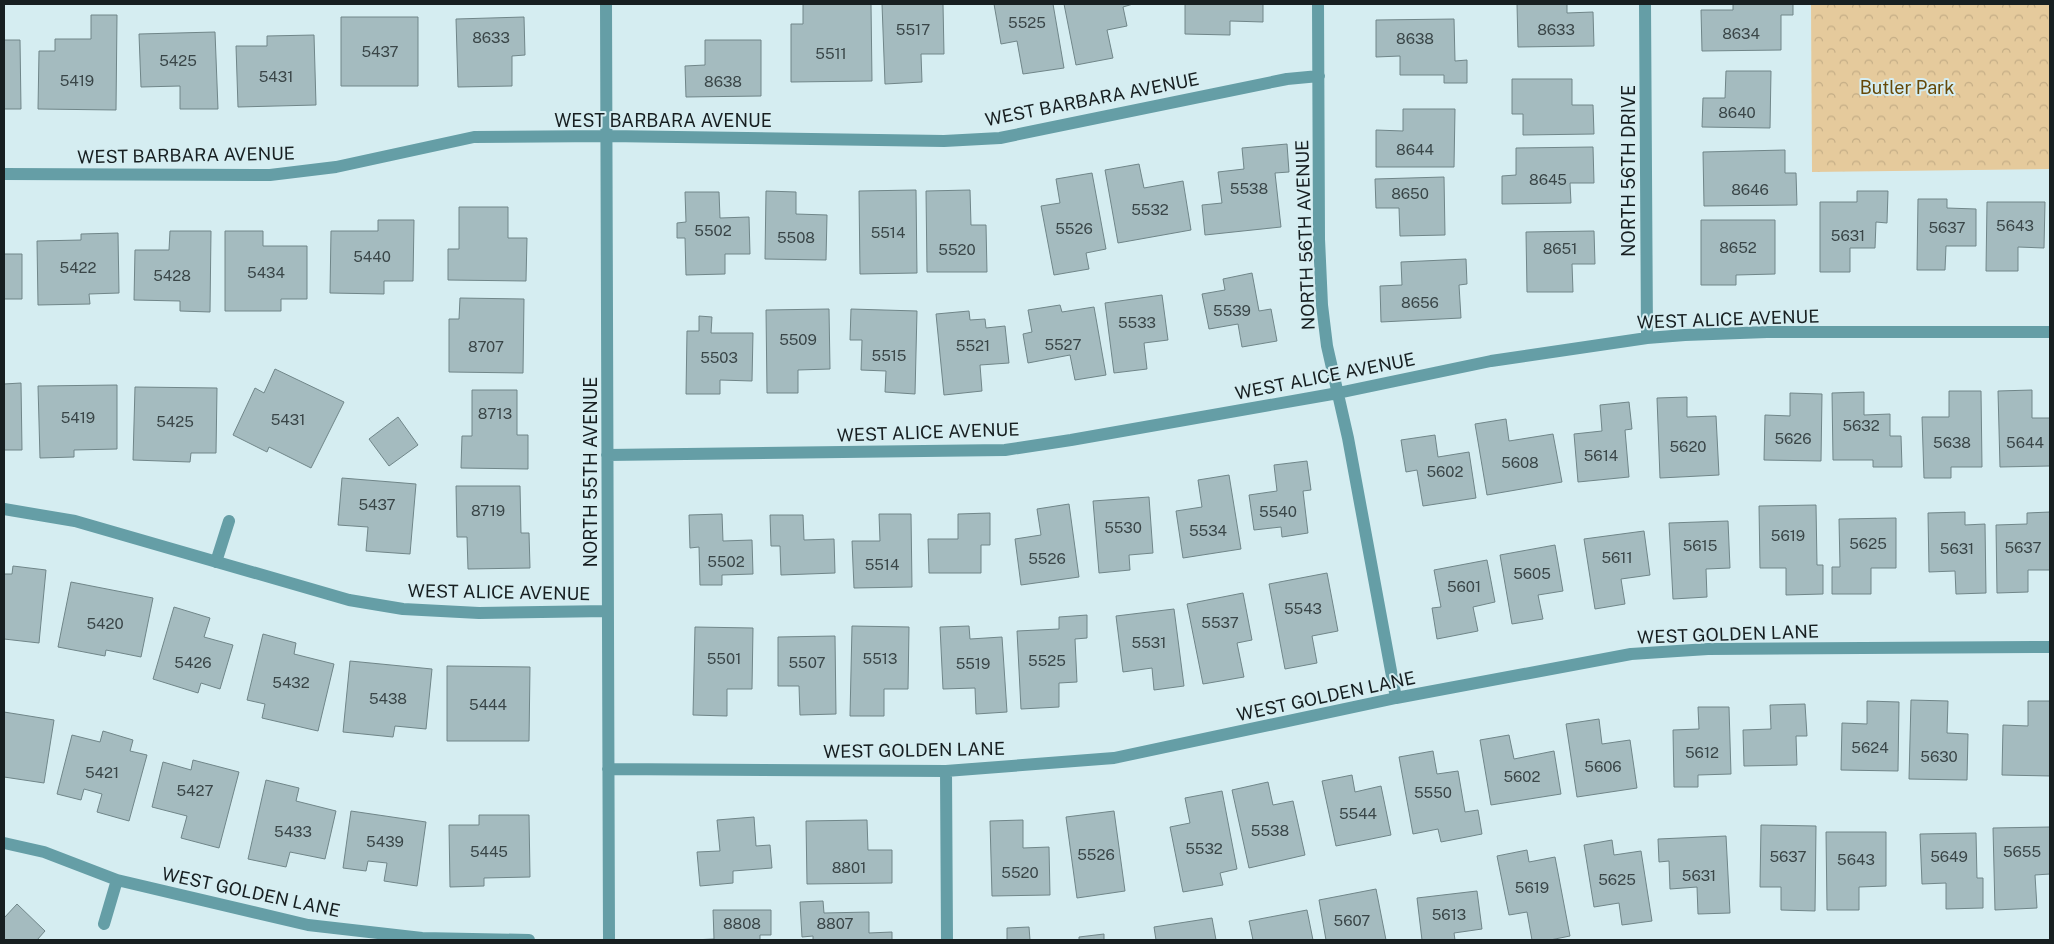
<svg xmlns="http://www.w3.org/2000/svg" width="2054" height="944" viewBox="0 0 2054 944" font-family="'Public Sans',sans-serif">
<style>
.park{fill:url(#park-crowns)}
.building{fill:#a4bbbf;stroke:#708689}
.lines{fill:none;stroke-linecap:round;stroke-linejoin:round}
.minor{stroke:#659ea6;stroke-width:12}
.labels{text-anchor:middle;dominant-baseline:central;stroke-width:4;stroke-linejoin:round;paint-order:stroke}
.number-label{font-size:15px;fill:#3a4648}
.park-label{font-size:18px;fill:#654808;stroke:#d5edf1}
.street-label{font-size:18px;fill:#171f21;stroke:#d5edf1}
</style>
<defs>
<pattern id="park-crowns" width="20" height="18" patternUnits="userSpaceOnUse" patternTransform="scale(1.25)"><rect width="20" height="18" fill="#e5ca9c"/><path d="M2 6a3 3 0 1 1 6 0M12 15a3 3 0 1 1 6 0" fill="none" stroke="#c4ad86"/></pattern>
</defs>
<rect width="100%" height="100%" fill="#d5edf1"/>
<path class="park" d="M1811 4H2050V169L1812 172Z"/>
<path class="building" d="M803 4H871L872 81 791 82V24H803Z
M882 4H943L944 54H921L922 82 885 84Z
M994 4H1053L1064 68 1023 74 1017 41 1001 44Z
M1064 4H1133L1123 7 1127 26 1107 30 1113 58 1076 65Z
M1185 4H1263V22L1230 21V35L1185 34Z
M1517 4H1567V13L1593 12 1594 46 1518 47Z
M1733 4H1793V15H1781V50L1702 51 1701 10H1733Z
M91 15H117L116 110 38 109 39 51H55V39H91Z
M341 17H418V86H341Z
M524 17 525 55 512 56V86L458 87 456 19Z
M1454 19 1455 61 1467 60V83H1444V75H1400V56L1376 57V20Z
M215 32 218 109H180V86L141 87 139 34Z
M314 35 316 105 238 107 236 46H267V36Z
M4 40H20L21 109H4Z
M705 40H761V96L686 97 685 66 705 65Z
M1726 71H1771L1770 128 1702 127 1703 98H1725Z
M1512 79H1572V105H1593L1594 134 1523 135V114H1512Z
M1403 109H1455L1454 167H1376V130L1403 131Z
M1287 144 1289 172 1275 173 1281 227 1205 235 1202 205 1222 203 1218 172 1244 169 1242 148Z
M1593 147 1594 183H1570L1571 203 1502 204V176L1516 175V148Z
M1785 150V173H1796L1797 205 1704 206 1703 152Z
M1139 164 1144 188 1183 181 1191 230 1118 243 1105 170Z
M1092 173 1106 249 1086 253 1089 269 1054 275 1041 206 1060 203 1056 179Z
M1444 177 1445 235 1400 236 1399 208H1376L1375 179Z
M916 190 917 273 860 274 859 191Z
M970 190 971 225H986L987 272H927L926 191Z
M766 191 796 192V214L827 215 826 260 765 259Z
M1857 191H1888L1887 223 1876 222 1875 248H1850V272H1820V202H1857Z
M685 192H719L720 218 749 217 750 254H725V274L686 275 685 238H677V223L686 222Z
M1918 199H1947V208L1976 209V246H1946L1945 270H1917Z
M1987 202H2045L2044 248 2018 247V271H1986Z
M459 207H508V238H527L526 281 448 280V249H459Z
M378 220H414L413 281H384V294L330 293 331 231H378Z
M1701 220H1775V274L1736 275V285H1701Z
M170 231H211L210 312 180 311V301L134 300 135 250H169Z
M225 231H263V246H307V299H281V311H225Z
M1594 231 1595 264H1572L1573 292H1527L1526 232Z
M118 233 119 293 89 294 90 304 38 305 37 241 81 240V234Z
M4 254H22V299H4Z
M1466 259 1467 284 1459 285 1461 318 1381 322 1380 286 1402 285 1401 262Z
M1252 273 1259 311 1271 309 1277 341 1242 347 1238 324 1209 329 1202 294 1225 290 1223 279Z
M1162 295 1168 340 1144 343 1147 369 1114 373 1105 303Z
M460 298 524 299 523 373 449 372V319H459Z
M1060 305 1062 312 1094 307 1106 375 1075 380 1070 355 1028 363 1023 334 1032 332 1028 310Z
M829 309 830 369 798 370V393H767L766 310Z
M851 309 917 311 915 394 885 392 886 371 861 370 862 340H850Z
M969 311 970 320 985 319 986 328 1005 326 1009 363 980 365 982 391 944 395 936 314Z
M699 316 712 317 711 333H753L752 381 720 380V394H686L687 331H699Z
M275 369 344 402 311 468 269 447 267 452 233 435 255 388 264 393Z
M21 383 22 450H4V384Z
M117 385V449L74 450V457L40 458 38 386Z
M135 387 217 388 216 453H191L190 462 133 460Z
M472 390H517V435H528V469L461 468 462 436H472Z
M2032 390V418H2050V466L2000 467 1998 391Z
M1949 391H1981L1982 467H1951V478H1924L1922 417H1949Z
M1864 392V415L1890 414V436H1901L1902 467H1873V460H1833L1832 393Z
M1790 393 1822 394 1821 461 1764 460 1765 415 1790 416Z
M1687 397V417L1716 416 1719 475 1660 478 1657 398Z
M1629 402 1632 429 1625 430 1629 477 1578 482 1574 434 1602 431 1600 405Z
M398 417 418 445 389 466 369 439Z
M1506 419 1509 441 1553 434 1562 482 1487 495 1475 424Z
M1435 435 1438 457 1469 452 1476 498 1423 506 1417 470 1406 472 1401 440Z
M1307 461 1311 490 1303 491 1308 533 1282 537 1281 527 1254 530 1249 495 1277 491 1274 465Z
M1229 475 1241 549 1183 558 1176 511 1202 507 1198 480Z
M342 478 416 484 410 554 366 551 368 527 338 525Z
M456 486H520L521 533H529L530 568 468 569 467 537H457Z
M1149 497 1153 553 1129 555 1130 570 1099 573 1093 501Z
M1069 504 1079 577 1021 585 1015 539 1041 535 1037 509Z
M1816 505 1817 565H1823V594L1786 595V568H1760L1759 506Z
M1965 512V525L1985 524 1986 593 1956 594 1955 571 1929 572 1928 513Z
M2050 512V570H2028V592L1997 593 1996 525 2027 524V513Z
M990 513V545H981V573H929L928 539H958V514Z
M722 514 723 541 752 540 753 574 722 575V585H700L699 547 690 548 689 515Z
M879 514H911L912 587 854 588 852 541H880Z
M770 515H803L804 540 834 539 835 573 781 575 780 546H771Z
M1896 518V568H1871V594H1832V567H1840L1839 519Z
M1728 521 1730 568 1706 569 1707 597 1673 599 1669 523Z
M1644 531 1650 575 1621 579 1625 604 1595 609 1584 539Z
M1555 545 1563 591 1538 595 1543 619 1512 624 1500 555Z
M1487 560 1495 602 1473 607 1478 631 1437 639 1432 608 1441 607 1434 570Z
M13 566 46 570 39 643 4 639V574H12Z
M1327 573 1338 631 1312 636 1317 663 1285 669 1269 584Z
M71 582 153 598 141 657 106 650 105 656 58 647Z
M1243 593 1252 640 1237 643 1244 677 1203 684 1187 604Z
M174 607 210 618 204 637 233 645 220 689 201 683 198 693 153 679Z
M1174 609 1184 686 1154 690 1152 668 1123 672 1116 616Z
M1087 615V638L1075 639 1077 682 1059 683V707L1021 709 1017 631 1059 629V617Z
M852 626 909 627 908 689H884V716H850Z
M969 626 970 639 1002 637 1007 712 976 714 975 688 943 689 940 627Z
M695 627 753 628 752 689H727V716L693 715Z
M263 634 296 643 294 654 334 664 318 731 262 718 265 704 247 700Z
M835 636 836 714 800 715 799 686H778V637Z
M350 661 432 669 426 729 395 726 393 737 343 732Z
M447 666 530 667 529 741H447Z
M1911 700 1948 701 1947 733 1968 734 1967 780 1909 779Z
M1867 701 1899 702 1898 771 1841 770 1842 723 1867 724Z
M2028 701H2050V776L2002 775 2003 725 2028 726Z
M1805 704 1807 736H1796L1797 765 1744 766 1743 730 1771 729 1770 705Z
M1698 707H1729L1731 774 1698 775V787H1674L1673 730 1699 729Z
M4 712 54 720 44 783 4 777Z
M1599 719 1602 744 1630 740 1637 788 1577 797 1566 724Z
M103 731 133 740 130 751 147 755 129 821 97 812 102 794 84 789 81 800 57 794 72 735 100 742Z
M1509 735 1514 759 1554 751 1561 794 1491 805 1480 740Z
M1433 751 1437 774 1458 771 1465 812 1478 810 1482 834 1441 842 1438 829 1413 834 1399 757Z
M193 760 239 772 219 848 181 838 187 816 152 807 163 762 191 770Z
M1352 775 1355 792 1381 786 1391 835 1336 846 1322 781Z
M266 780 299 788 296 801 336 811 325 859 290 852 286 867 248 859Z
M1268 782 1273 805 1293 801 1305 855 1249 868 1232 790Z
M1222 791 1237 869 1220 873 1223 885 1183 892 1170 827 1190 823 1185 798Z
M351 811 426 822 417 886 384 881 387 863 368 861 366 871 343 868Z
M1114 811 1125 891 1077 898 1066 817Z
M479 815H529L530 877 484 878V886L450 887 449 825H479Z
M754 817 756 846 770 845 772 868 733 871V883L700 886 697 852 720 851 717 820Z
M867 820 868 850H892V883L807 884 806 821Z
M1023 820V848L1049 847 1050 895 992 896 990 821Z
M1761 825 1816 826 1815 911 1781 910V887H1760Z
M2050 827V874L2035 875 2037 908 1995 910 1993 828Z
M1826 832H1886V886L1859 887V910H1827Z
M1976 833 1977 878H1983V908L1946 909V883L1922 884 1920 834Z
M1726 836 1730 913 1698 914 1697 887 1670 889 1669 861 1659 862 1658 839Z
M1612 840 1614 855 1641 851 1652 921 1622 925 1619 903 1594 907 1584 845Z
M1527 850 1529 862 1555 857 1570 936 1550 940H1532L1527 912 1509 915 1497 856Z
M1376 889 1386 940H1326L1319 900Z
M1477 891 1482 929 1454 933 1455 940H1422L1417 898Z
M823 901 824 913 869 912V933L892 932V940H813V936L802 937 800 902Z
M17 904 45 931 37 940H4V918Z
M713 910H771V935H760V940H692L714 939Z
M1307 910 1313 940H1253L1249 921Z
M1212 918 1216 940H1156L1154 927Z
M1029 927 1030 940H1007V928Z
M1104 934V940H1079V937Z"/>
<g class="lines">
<path class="minor" d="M606 4 609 940
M1318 4 1319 239 1322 305 1327 346 1348 438 1396 698
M1645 4 1647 338
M4 174 270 175 336 167 474 137 608 136 944 141 1000 138 1287 79 1319 76
M607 455 1005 450 1071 440 1338 393 1491 361 1647 338 1685 335 1767 332H2050
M4 509 75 521 349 600 403 609 479 613 608 611
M216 562 229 521
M608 769 946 771 1114 758 1396 698 1631 654 1708 649 2050 647
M946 771 947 940
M4 843 44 852 117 880 308 925 422 938 529 940
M104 924 117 880"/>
</g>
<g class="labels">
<g class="number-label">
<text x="1027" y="22">5525</text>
<text x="913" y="29">5517</text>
<text x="1556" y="29">8633</text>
<text x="1741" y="33">8634</text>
<text x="491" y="37">8633</text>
<text x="1415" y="38">8638</text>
<text x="380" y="51">5437</text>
<text x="831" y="53">5511</text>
<text x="178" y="60">5425</text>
<text x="276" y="76">5431</text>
<text x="77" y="80">5419</text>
<text x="723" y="81">8638</text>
<text x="1737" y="112">8640</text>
<text x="1415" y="149">8644</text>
<text x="1548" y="179">8645</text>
<text x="1249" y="188">5538</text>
<text x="1750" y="189">8646</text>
<text x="1410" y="193">8650</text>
<text x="1150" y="209">5532</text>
<text x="2015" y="225">5643</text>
<text x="1947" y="227">5637</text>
<text x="1074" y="228">5526</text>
<text x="713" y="230">5502</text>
<text x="888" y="232">5514</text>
<text x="1848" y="235">5631</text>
<text x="796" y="237">5508</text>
<text x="1738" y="247">8652</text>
<text x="1560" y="248">8651</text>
<text x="957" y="249">5520</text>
<text x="372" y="256">5440</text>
<text x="78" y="267">5422</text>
<text x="266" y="272">5434</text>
<text x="172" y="275">5428</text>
<text x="1420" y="302">8656</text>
<text x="1232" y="310">5539</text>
<text x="1137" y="322">5533</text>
<text x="798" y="339">5509</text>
<text x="1063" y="344">5527</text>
<text x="973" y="345">5521</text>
<text x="486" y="346">8707</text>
<text x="889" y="355">5515</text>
<text x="719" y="357">5503</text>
<text x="495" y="413">8713</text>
<text x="78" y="417">5419</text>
<text x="288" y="419">5431</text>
<text x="175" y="421">5425</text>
<text x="1861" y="425">5632</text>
<text x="1793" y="438">5626</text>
<text x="1952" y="442">5638</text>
<text x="2025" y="442">5644</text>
<text x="1688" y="446">5620</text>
<text x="1601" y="455">5614</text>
<text x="1520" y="462">5608</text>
<text x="1445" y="471">5602</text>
<text x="377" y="504">5437</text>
<text x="488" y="510">8719</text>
<text x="1278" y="511">5540</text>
<text x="1123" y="527">5530</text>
<text x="1208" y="530">5534</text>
<text x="1788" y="535">5619</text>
<text x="1868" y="543">5625</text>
<text x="1700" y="545">5615</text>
<text x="2023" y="547">5637</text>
<text x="1957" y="548">5631</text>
<text x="1617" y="557">5611</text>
<text x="1047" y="558">5526</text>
<text x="726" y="561">5502</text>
<text x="882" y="564">5514</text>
<text x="1532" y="573">5605</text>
<text x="1464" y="586">5601</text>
<text x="1303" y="608">5543</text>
<text x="1220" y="622">5537</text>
<text x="105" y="623">5420</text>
<text x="1149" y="642">5531</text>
<text x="724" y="658">5501</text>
<text x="880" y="658">5513</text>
<text x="1047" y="660">5525</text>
<text x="193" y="662">5426</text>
<text x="807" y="662">5507</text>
<text x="973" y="663">5519</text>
<text x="291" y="682">5432</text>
<text x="388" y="698">5438</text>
<text x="488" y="704">5444</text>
<text x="1870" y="747">5624</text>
<text x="1702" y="752">5612</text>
<text x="1939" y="756">5630</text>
<text x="1603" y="766">5606</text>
<text x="102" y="772">5421</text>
<text x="1522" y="776">5602</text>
<text x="195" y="790">5427</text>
<text x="1433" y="792">5550</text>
<text x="1358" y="813">5544</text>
<text x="1270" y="830">5538</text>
<text x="293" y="831">5433</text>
<text x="385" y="841">5439</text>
<text x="1204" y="848">5532</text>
<text x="489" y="851">5445</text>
<text x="2022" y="851">5655</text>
<text x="1096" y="854">5526</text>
<text x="1788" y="856">5637</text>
<text x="1949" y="856">5649</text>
<text x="1856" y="859">5643</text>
<text x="849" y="867">8801</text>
<text x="1020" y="872">5520</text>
<text x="1699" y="875">5631</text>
<text x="1617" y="879">5625</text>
<text x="1532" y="887">5619</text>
<text x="1449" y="914">5613</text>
<text x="1352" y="920">5607</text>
<text x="742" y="923">8808</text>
<text x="835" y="923">8807</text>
</g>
<g class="park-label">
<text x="1907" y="87">Butler Park</text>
</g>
<g class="street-label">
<text transform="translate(1092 99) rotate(-11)">WEST BARBARA AVENUE</text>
<text x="663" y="120">WEST BARBARA AVENUE</text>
<text transform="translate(186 155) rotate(-1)">WEST BARBARA AVENUE</text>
<text transform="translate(1628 171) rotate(-90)">NORTH 56TH DRIVE</text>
<text transform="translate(1305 235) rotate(-92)">NORTH 56TH AVENUE</text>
<text transform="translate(1728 319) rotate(-2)">WEST ALICE AVENUE</text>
<text transform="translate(1325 376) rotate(-11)">WEST ALICE AVENUE</text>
<text transform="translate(928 432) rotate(-2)">WEST ALICE AVENUE</text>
<text transform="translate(590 472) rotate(-90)">NORTH 55TH AVENUE</text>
<text transform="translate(499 592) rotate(1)">WEST ALICE AVENUE</text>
<text transform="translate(1728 634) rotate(-2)">WEST GOLDEN LANE</text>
<text transform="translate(1326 696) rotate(-12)">WEST GOLDEN LANE</text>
<text transform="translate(914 750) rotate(-1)">WEST GOLDEN LANE</text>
<text transform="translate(251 892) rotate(12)">WEST GOLDEN LANE</text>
</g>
</g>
<rect width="2054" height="944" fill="none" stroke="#171f21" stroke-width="10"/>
</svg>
